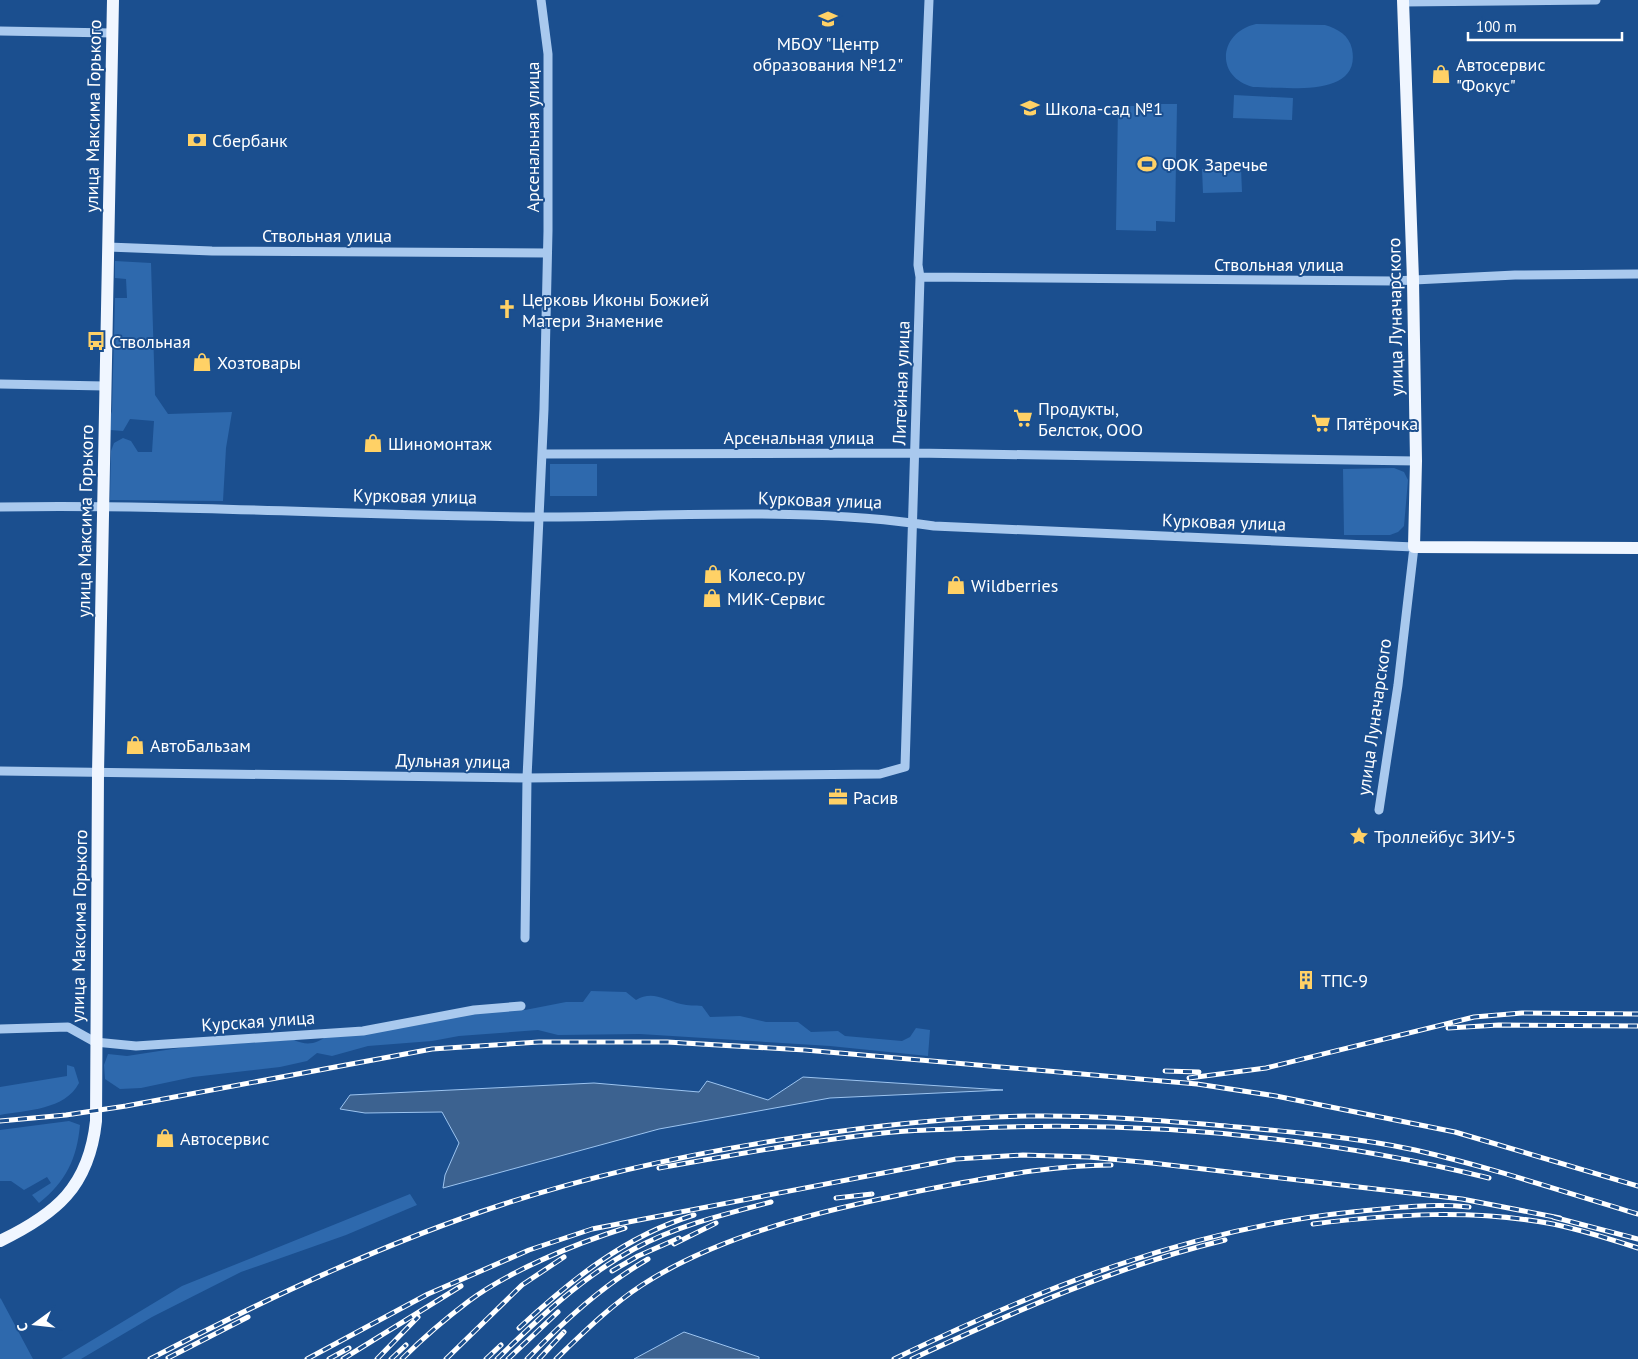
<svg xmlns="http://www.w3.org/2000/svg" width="1638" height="1359" viewBox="0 0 1638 1359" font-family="'PT Sans',sans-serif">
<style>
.green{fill:#2e69ad}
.water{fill:#3c6290;stroke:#9cc4f0}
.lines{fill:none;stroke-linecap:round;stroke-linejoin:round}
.minor{stroke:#a9c9ee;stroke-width:9}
.major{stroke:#f0f6ff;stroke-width:12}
.rail-casing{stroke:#fff;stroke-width:5}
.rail{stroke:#1b4f8f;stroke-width:3;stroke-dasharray:9;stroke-linecap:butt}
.labels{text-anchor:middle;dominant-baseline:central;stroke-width:4;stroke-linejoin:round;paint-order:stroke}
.poi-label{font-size:18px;fill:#fff;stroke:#1b4f8f;text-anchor:start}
.street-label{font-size:18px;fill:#fff;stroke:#1b4f8f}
</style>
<rect width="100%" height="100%" fill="#1b4f8f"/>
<path class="green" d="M1256 24 1325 25C1338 29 1349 35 1352 49 1362 99 1283 87 1253 87 1214 77 1219 32 1256 24Z
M1234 95 1293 98 1292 120 1233 118Z
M1158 104H1177L1175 222 1156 221V231L1116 230 1118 106H1158Z
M1241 168 1242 192 1203 193 1202 169Z
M115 261 151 263 155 395 168 414 232 412 226 448 223 501 110 500 111 451 114 443 123 438 131 441 138 452H152L154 421 130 419 123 431 110 430 109 420 112 411 115 298H127L126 279 115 278Z
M550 464H597V496H550Z
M1394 468 1404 472 1408 480 1404 526 1398 532 1390 535H1344L1343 469Z
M591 991 626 992 636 1000C652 990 665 1000 681 1004 688 1006 695 1005 702 1006L710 1017 740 1016 766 1022H798L811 1032 838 1031 845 1036 902 1041 910 1037 916 1028 930 1030 928 1056 830 1046 640 1034 558 1035 538 1030 459 1036 432 1041 368 1046 332 1056 317 1053 307 1061 280 1067 193 1077 141 1088 120 1089 105 1079 104 1065 108 1054 127 1056 192 1046 294 1040C307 1046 317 1044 328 1035L475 1012 525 1010 566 1002H583Z
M67 1065 74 1067 79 1083C65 1110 27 1110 0 1115V1087L67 1076Z
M69 1121 80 1125C77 1158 66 1182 39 1203L32 1195 51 1183 47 1177 24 1190 11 1181H0V1130Z
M410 1194 417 1205 346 1235 241 1272 152 1317 81 1359H61L182 1286Z
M0 1298 1 1299 33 1359H0Z"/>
<path class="water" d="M803 1077 1003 1090 830 1098 659 1129 443 1188 445 1175 459 1143 442 1112 365 1113 340 1109 350 1095 594 1083 699 1092 707 1081 768 1100Z
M684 1332 759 1357V1359H634Z"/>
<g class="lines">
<path class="minor" d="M1403 2 1596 0
M0 31 112 33
M108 247 212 251 547 253
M920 277 1394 281 1515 275 1638 274
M0 384 105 386
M542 454 915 453 1416 461
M0 507C180 504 360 516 540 517 671 517 805 506 934 526L1414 547 1398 685 1379 810
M0 771 527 778 880 774 905 767 920 277 918 265 929 0
M525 938 527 778 544 409 548 231V54L541 0
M0 1029 68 1027 95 1042 136 1046 363 1031 474 1010 521 1006"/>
<path class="major" d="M1403 0 1413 280 1416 461 1414 547 1638 548
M0 1241C56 1214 89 1187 96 1121L98 773 113 0"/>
<g class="rail-casing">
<path id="rail" d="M1448 1028 1499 1025 1638 1026
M1165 1071 1199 1072
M1189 1078 1266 1068 1474 1017 1522 1013 1638 1014
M0 1121 66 1115 126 1106 432 1049 539 1042H667L805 1050 1197 1084 1276 1096 1455 1132 1638 1186
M659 1168C733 1155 808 1141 883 1133 914 1129 945 1130 976 1128 1149 1121 1320 1136 1489 1178
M836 1198 872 1194
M1553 1217 1638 1239
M1313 1224C1393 1214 1474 1209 1553 1224 1582 1230 1610 1239 1638 1248
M674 1244 716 1223
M612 1271 638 1256 679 1238
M519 1328C571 1280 625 1236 694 1215
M168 1358 248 1317
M150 1359C264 1300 381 1244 504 1204 603 1172 703 1151 806 1136 880 1125 955 1117 1029 1116 1091 1115 1153 1120 1215 1125 1281 1131 1349 1136 1415 1150 1490 1167 1564 1192 1638 1214
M307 1359 428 1294 529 1250 592 1229 956 1159 1023 1155 1089 1157 1152 1163 1462 1199 1560 1218
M329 1359 349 1348
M343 1359 461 1286
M377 1359 418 1317
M391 1359 406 1345
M402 1359C423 1338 445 1319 469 1301 509 1271 577 1243 625 1228
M446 1359 522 1285 564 1257
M486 1359 501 1345
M497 1359C538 1319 582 1277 634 1249 676 1226 725 1214 771 1202
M508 1359 558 1312
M527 1359C564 1321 602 1286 648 1259
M539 1359 564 1332
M556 1359C583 1333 610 1306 642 1285 728 1229 850 1204 950 1185 1004 1175 1057 1165 1111 1165
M894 1359C1041 1288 1188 1229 1352 1212 1391 1208 1430 1203 1469 1207
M912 1359C1013 1312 1117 1266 1225 1240"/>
</g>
<use href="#rail" class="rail"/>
</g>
<defs>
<g id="school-bare" transform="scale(1.5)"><path d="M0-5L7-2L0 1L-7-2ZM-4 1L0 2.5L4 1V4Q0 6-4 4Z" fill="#ffd166" stroke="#1b4f8f" stroke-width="2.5" paint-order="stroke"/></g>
<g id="shop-bare" transform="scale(1.5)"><path d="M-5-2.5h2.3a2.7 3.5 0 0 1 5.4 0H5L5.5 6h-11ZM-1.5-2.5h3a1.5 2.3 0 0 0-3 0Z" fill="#ffd166" stroke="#1b4f8f" stroke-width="2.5" paint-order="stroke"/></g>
<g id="bank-bare" transform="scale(1.5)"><path d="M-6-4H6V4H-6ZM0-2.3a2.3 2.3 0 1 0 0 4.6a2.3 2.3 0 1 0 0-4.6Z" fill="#ffd166" stroke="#1b4f8f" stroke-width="2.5" paint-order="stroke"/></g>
<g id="stadium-bare" transform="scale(1.5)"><path d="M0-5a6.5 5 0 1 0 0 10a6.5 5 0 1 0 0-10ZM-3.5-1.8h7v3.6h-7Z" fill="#ffd166" stroke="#1b4f8f" stroke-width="2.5" paint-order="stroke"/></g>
<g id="church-bare" transform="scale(1.5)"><path d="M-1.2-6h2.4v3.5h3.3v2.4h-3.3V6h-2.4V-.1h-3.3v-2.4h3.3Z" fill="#ffd166" stroke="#1b4f8f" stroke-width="2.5" paint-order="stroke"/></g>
<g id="bus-bare" transform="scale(1.5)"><path d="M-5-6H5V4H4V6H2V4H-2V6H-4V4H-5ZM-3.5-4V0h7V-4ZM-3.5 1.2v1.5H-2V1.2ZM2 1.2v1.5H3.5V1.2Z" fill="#ffd166" stroke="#1b4f8f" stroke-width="2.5" paint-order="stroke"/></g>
<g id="supermarket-bare" transform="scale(1.5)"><path d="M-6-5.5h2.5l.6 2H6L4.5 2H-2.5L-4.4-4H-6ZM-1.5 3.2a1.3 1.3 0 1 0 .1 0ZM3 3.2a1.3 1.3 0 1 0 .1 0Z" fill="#ffd166" stroke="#1b4f8f" stroke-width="2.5" paint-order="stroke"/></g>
<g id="office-bare" transform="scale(1.5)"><path d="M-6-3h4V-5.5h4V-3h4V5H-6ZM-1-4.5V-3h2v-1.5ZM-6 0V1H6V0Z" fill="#ffd166" stroke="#1b4f8f" stroke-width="2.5" paint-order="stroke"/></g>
<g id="sight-bare" transform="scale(1.5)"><path d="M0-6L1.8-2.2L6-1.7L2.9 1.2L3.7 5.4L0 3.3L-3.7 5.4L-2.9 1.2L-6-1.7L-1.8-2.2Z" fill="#ffd166" stroke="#1b4f8f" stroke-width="2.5" paint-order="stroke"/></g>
<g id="building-bare" transform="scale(1.5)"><path d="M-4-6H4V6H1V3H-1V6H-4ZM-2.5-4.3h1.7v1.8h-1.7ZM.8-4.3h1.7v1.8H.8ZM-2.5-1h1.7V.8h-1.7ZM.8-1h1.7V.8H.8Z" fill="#ffd166" stroke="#1b4f8f" stroke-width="2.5" paint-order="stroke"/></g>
</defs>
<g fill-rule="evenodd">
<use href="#school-bare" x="828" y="19"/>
<use href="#shop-bare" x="1441" y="74"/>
<use href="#school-bare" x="1030" y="108"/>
<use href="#bank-bare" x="197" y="140"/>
<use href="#stadium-bare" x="1147" y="164"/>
<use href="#church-bare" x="507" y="309"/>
<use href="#bus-bare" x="96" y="341"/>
<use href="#shop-bare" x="202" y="362"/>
<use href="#supermarket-bare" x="1023" y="418"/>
<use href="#supermarket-bare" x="1321" y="423"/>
<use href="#shop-bare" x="373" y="443"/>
<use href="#shop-bare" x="713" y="574"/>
<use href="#shop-bare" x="956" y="585"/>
<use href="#shop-bare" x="712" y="598"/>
<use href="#shop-bare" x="135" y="745"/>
<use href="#office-bare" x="838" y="797"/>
<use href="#sight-bare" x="1359" y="836"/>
<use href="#building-bare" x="1306" y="980"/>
<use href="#shop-bare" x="165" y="1138"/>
</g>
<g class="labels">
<g class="poi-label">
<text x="828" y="43" text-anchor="middle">МБОУ "Центр<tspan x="828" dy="21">образования №12"</tspan></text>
<text x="1456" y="64">Автосервис<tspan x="1456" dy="21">"Фокус"</tspan></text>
<text x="1045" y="108">Школа-сад №1</text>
<text x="212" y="140">Сбербанк</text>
<text x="1162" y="164">ФОК Заречье</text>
<text x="522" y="299">Церковь Иконы Божией<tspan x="522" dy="21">Матери Знамение</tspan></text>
<text x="111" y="341">Ствольная</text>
<text x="217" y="362">Хозтовары</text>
<text x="1038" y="408">Продукты,<tspan x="1038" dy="21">Белсток, ООО</tspan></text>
<text x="1336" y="423">Пятёрочка</text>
<text x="388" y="443">Шиномонтаж</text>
<text x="728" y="574">Колесо.ру</text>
<text x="971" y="585">Wildberries</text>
<text x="727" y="598">МИК-Сервис</text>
<text x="150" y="745">АвтоБальзам</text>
<text x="853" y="797">Расив</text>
<text x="1374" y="836">Троллейбус ЗИУ-5</text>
<text x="1321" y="980">ТПС-9</text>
<text x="180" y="1138">Автосервис</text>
</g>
<g class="street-label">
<text transform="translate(93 116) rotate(-89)">улица Максима Горького</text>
<text transform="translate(532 137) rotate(-90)">Арсенальная улица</text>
<text x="327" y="235">Ствольная улица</text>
<text x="1279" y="264">Ствольная улица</text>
<text transform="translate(1395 317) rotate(-91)">улица Луначарского</text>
<text transform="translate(901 383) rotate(-88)">Литейная улица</text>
<text x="799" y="437">Арсенальная улица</text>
<text transform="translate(415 496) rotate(1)">Курковая улица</text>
<text transform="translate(820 500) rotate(2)">Курковая улица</text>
<text transform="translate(85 521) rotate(-89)">улица Максима Горького</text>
<text transform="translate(1224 522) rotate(2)">Курковая улица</text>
<text transform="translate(1374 717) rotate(-82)">улица Луначарского</text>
<text transform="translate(453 761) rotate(1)">Дульная улица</text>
<text transform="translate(79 926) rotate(-89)">улица Максима Горького</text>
<text transform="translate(258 1021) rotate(-4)">Курская улица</text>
</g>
</g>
<g transform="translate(35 1324) rotate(255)" stroke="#1b4f8f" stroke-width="4" paint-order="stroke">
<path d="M0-4L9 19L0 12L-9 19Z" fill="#ffffff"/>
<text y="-8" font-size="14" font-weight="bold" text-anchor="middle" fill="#ffffff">С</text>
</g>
<path d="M1468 32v8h154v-8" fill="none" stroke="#ffffff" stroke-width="2.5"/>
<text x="1476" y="32" font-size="15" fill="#ffffff" stroke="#1b4f8f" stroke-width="4" paint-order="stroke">100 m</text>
</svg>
